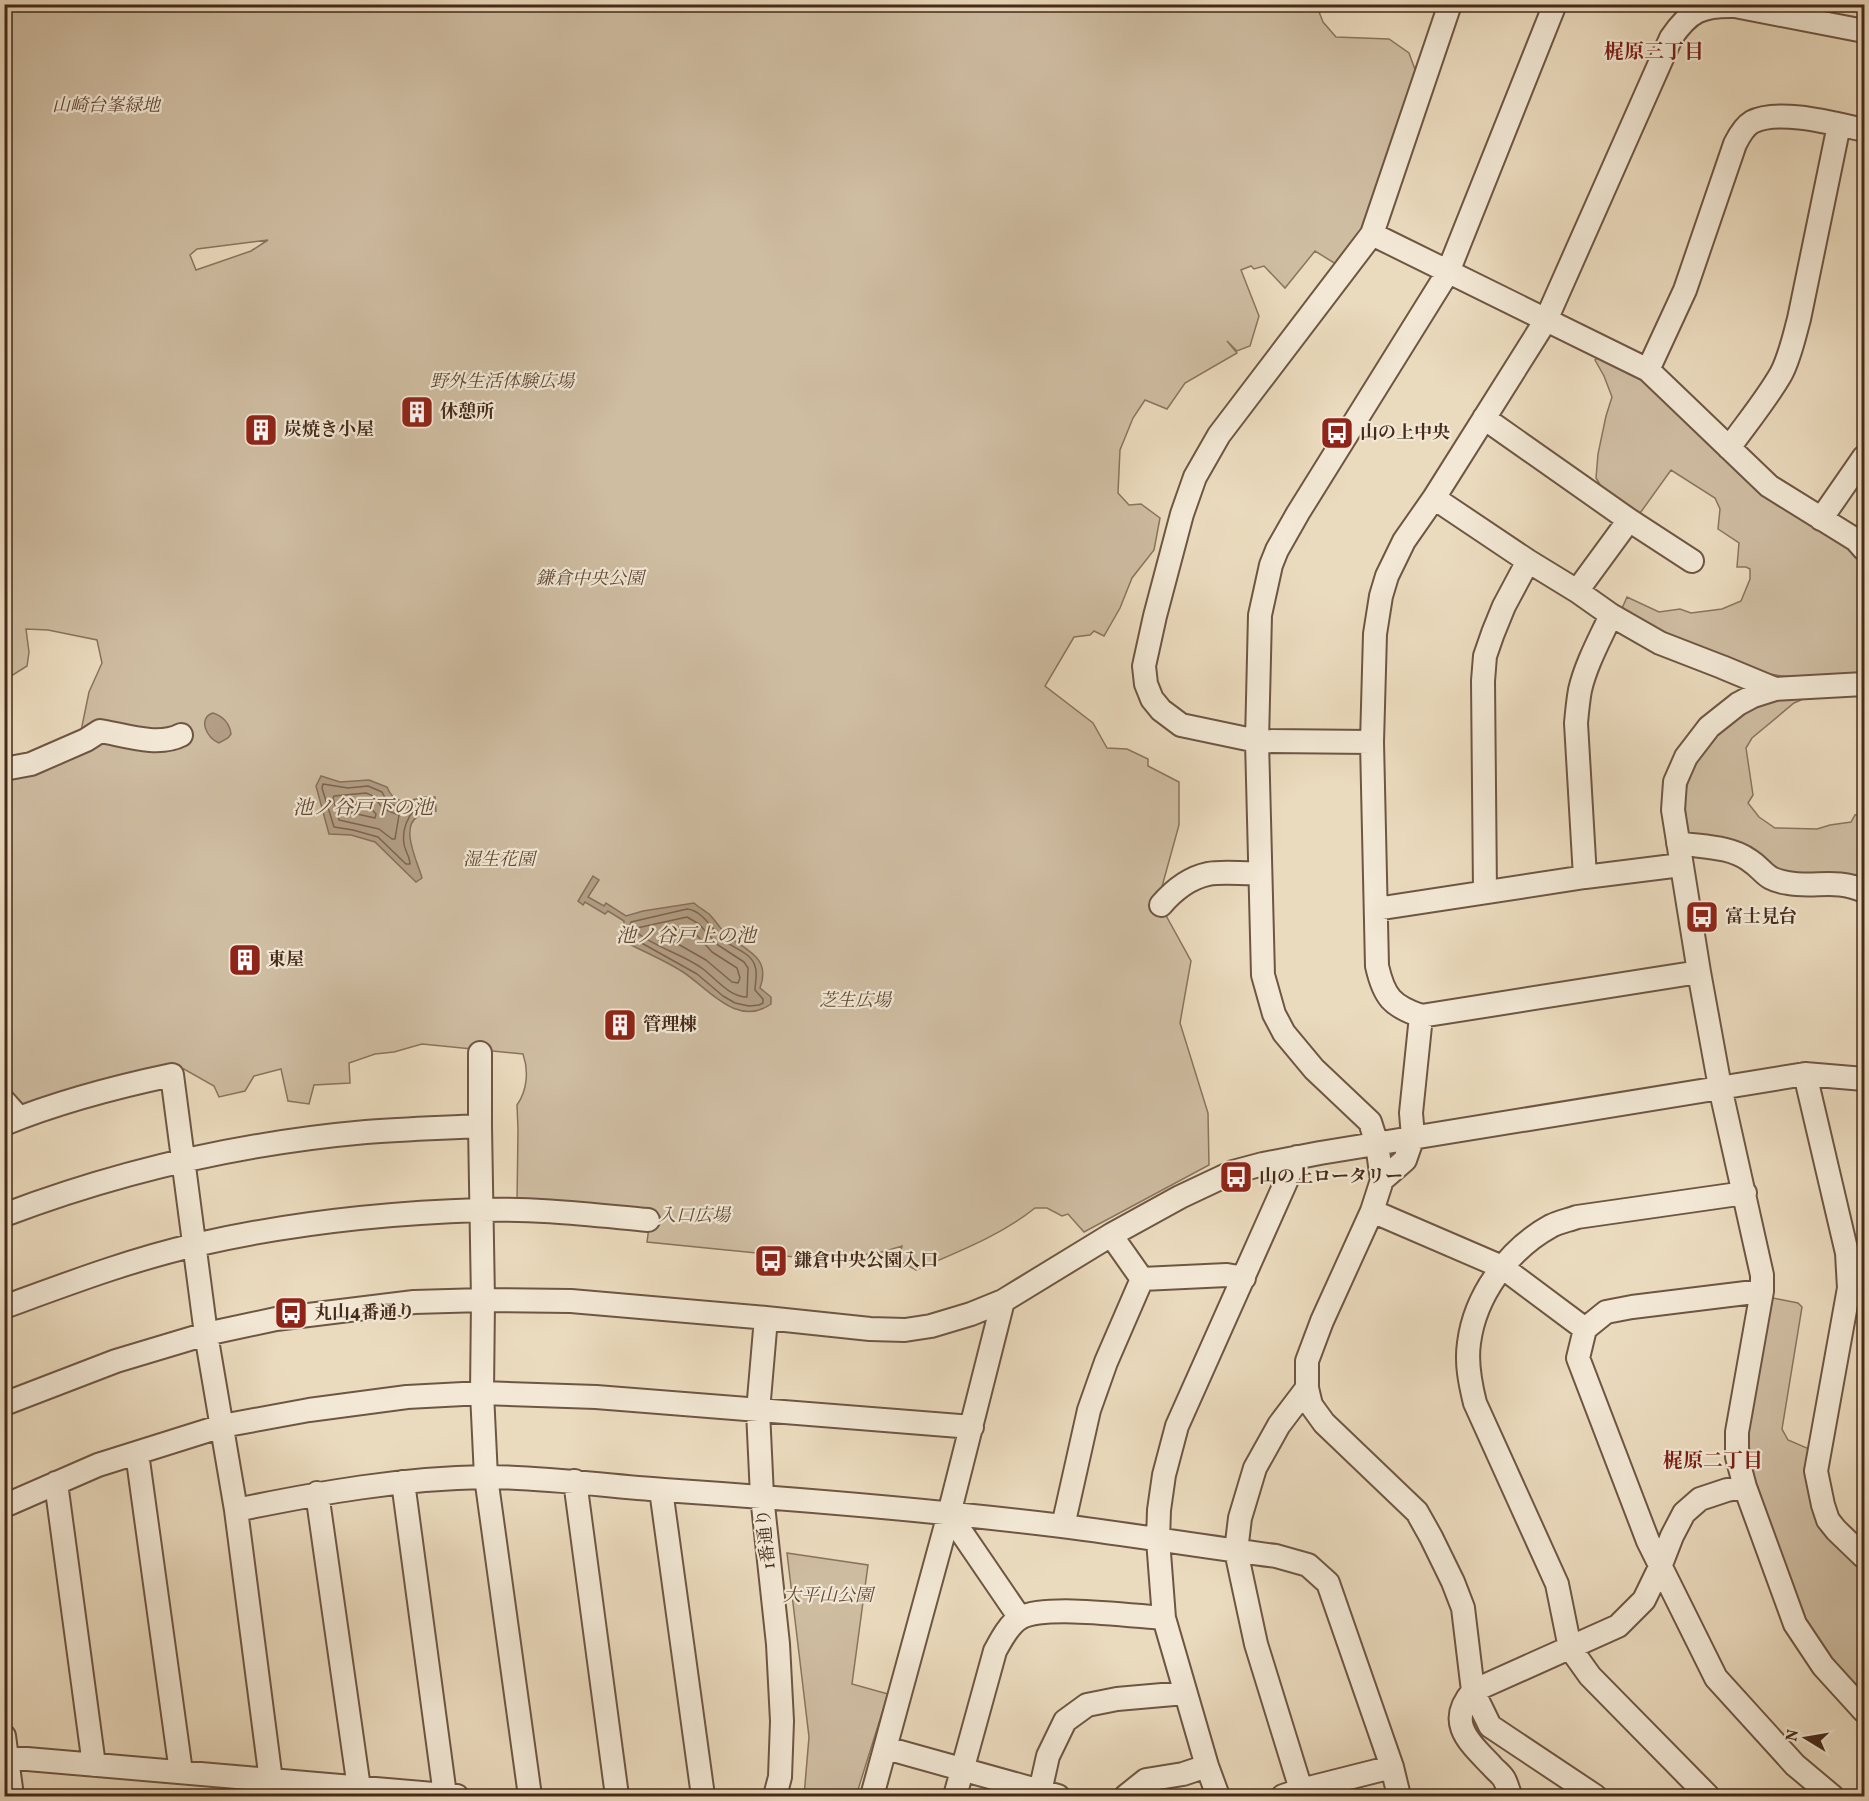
<svg xmlns="http://www.w3.org/2000/svg" width="1869" height="1801" viewBox="0 0 1869 1801" font-family="Vollkorn,'Noto Serif JP',serif">
<style>
.green{fill:#cfbda2;stroke:#8a745e;stroke-width:1.5;fill-rule:evenodd}
.water{fill:#b39f86;stroke:#87705b;stroke-width:1.5}
.lines{fill:none;stroke-linecap:round;stroke-linejoin:round}
.shore{stroke:#7c6450;stroke-width:1.5}
.minor-casing{stroke:#6f5643;stroke-width:26}
.minor{stroke:#f2e8d5;stroke-width:22}
.labels{text-anchor:middle;dominant-baseline:central;stroke-width:4.5;stroke-linejoin:round;paint-order:stroke}
.park-label{font-size:18px;font-style:italic;fill:#614735;stroke:#f2e8d5}
.poi-label{font-size:18px;font-weight:bold;fill:#462a1a;stroke:#f2e8d5;text-anchor:start}
.street-label{font-size:18px;fill:#462a1a;stroke:#f2e8d5}
.neighbourhood-label{font-size:20px;font-weight:bold;fill:#7a1f14;stroke:#f2e8d5}
.water-label{font-size:20px;font-style:italic;fill:#614735;stroke:#f2e8d5}
</style>
<rect width="100%" height="100%" fill="#ebdbbe"/>
<filter id="stains"><feTurbulence type="fractalNoise" baseFrequency=".00333" numOctaves="4"/><feColorMatrix values="0 0 0 0 .2 0 0 0 0 .09 0 0 0 0 .02 0 0 0 .5 -.17"/></filter>
<radialGradient id="worn" r=".72"><stop offset=".6" stop-color="#630" stop-opacity="0"/><stop offset="1" stop-color="#630" stop-opacity=".3"/></radialGradient>
<path class="green" d="M1316 4 1323 22 1336 37 1389 39 1409 53 1417 75 1367 230 1339 266 1315 251 1285 288 1264 266 1254 269 1251 266 1241 270 1259 316 1250 346 1237 351 1227 341 1237 353 1185 383 1167 409 1145 400 1133 418 1120 450 1118 493 1129 505 1141 504 1160 518 1154 550 1132 578 1120 608 1104 636 1094 631 1090 635 1074 637 1045 686 1093 723 1107 748 1127 749 1148 759V766L1179 782V825L1158 901 1191 961 1180 1023 1208 1113 1209 1165 1084 1232 1068 1214 1062 1216 1047 1208H1035C1000 1236 957 1252 916 1270L903 1263 899 1259 902 1246 875 1254 795 1257 647 1242 649 1227 517 1204 518 1129 517 1105C527 1091 529 1071 523 1054L422 1044 394 1052 375 1054 349 1063 350 1083 314 1085 309 1104 288 1101 281 1069 254 1076 245 1091 219 1097 214 1086 184 1069H149L78 1086 26 1106 5 1089V775L81 731 89 692 102 663 97 640 48 630 26 629 29 652 27 666 5 680 4 5ZM268 240 251 251 196 270 190 255 197 249Z
M1600 355 1639 375 1688 418 1721 456 1754 486 1813 522 1864 559V672C1838 676 1809 679 1782 676 1724 669 1672 637 1620 613L1627 597 1659 612 1680 609 1691 613 1722 609 1741 601 1750 579V569L1746 567H1737L1739 543 1718 529 1720 509 1715 498 1671 470 1638 516 1608 498 1596 478 1598 454 1606 416 1612 397 1604 376 1595 360Z
M1800 696 1801 700 1794 703 1752 738 1746 748 1753 795 1748 803 1759 817 1775 828 1817 829 1830 825 1851 822 1855 815 1864 813V884L1794 877 1687 836C1686 821 1684 805 1686 790 1688 779 1693 769 1698 760 1720 721 1757 702 1800 696Z
M1773 1298 1798 1303 1802 1307 1782 1429 1788 1440 1807 1448 1813 1457 1812 1486 1864 1566V1695L1827 1657 1807 1626 1752 1471 1748 1435 1770 1307Z
M787 1553 868 1565 852 1684 888 1694 856 1796H804L809 1737Z"/>
<path class="water" d="M213 713C223 716 230 724 231 734L228 738 219 743C207 739 197 718 213 713Z
M321 776 340 782 369 780 387 787C397 812 415 795 435 797L436 811C430 812 422 813 417 817 400 828 418 863 422 878L416 882 375 842 351 835 329 834 316 786Z
M593 876 599 880 588 897 604 906 606 903 626 916 643 911 694 903C698 907 704 910 709 914 716 921 721 930 728 936 748 951 771 958 760 988L771 997V1004C737 1028 709 989 683 972 666 961 647 953 629 944L623 939 624 921 608 911 605 914 585 902 583 905 578 901Z"/>
<g class="lines">
<path class="shore" d="M323 784 348 788 368 786 382 792C390 809 397 806 414 807V810C406 820 402 831 404 844 405 851 410 857 410 864H406L378 837 353 830 334 827 322 788Z
M366 793C377 797 374 798 381 806 386 811 393 813 399 815L395 839H392L379 829 339 820 333 798 334 796Z
M366 803 376 814 375 818 348 812 345 807 347 805Z
M687 909C702 910 712 929 722 939 732 948 751 952 755 966 758 974 755 982 755 990L763 999V1003L759 1005 749 1006 735 1003 723 996 697 974 629 936V929L631 922Z
M687 917 699 924 718 945 744 962 748 968 747 997C730 997 717 980 703 969 683 954 656 948 636 932L637 928Z
M685 926 693 931 712 952 737 968 740 978 738 983 732 982 706 960 662 935 663 931Z"/>
<g class="minor-casing">
<path id="minor" d="M1555 4 1448 272 1298 513 1277 550 1271 565 1260 615 1257 741 1263 975 1274 1014 1284 1033 1314 1069 1370 1122 1377 1144 1382 1180 1372 1211 1322 1321 1307 1361V1388L1311 1405 1324 1423 1417 1512 1431 1537 1453 1582 1463 1608 1473 1691 1490 1726 1595 1796
M1372 234 1648 370 1769 486 1856 540 1864 549
M1648 370 1685 290 1735 144C1739 136 1745 126 1752 122 1778 108 1836 124 1864 130
M1484 418 1629 520 1692 561
M1729 448C1746 424 1766 400 1781 374 1790 357 1794 337 1799 319L1839 125
M1434 498 1528 561 1577 591 1611 615 1660 643 1722 667 1775 689
M1821 519 1864 457
M1577 591 1629 520
M1864 684 1775 689 1753 696 1738 704 1709 727 1686 757 1675 782 1673 810 1699 972 1720 1087 1762 1275V1291L1737 1432V1457L1745 1487 1795 1624 1823 1666 1864 1711
M1372 742 1257 741 1181 725 1161 710 1152 699 1146 684 1144 666 1155 616 1182 514 1195 477 1219 435 1372 234 1450 4
M4 769 31 764 86 740 100 731C124 735 158 747 181 735
M1678 843C1701 847 1730 846 1749 860 1766 871 1763 879 1788 883 1815 888 1836 878 1864 891
M1585 877 1576 723C1577 712 1578 701 1580 690 1586 664 1600 639 1611 615
M1485 892 1483 681 1485 656 1493 633 1504 606 1528 561
M1161 905C1173 891 1189 878 1208 874 1221 871 1245 874 1260 873
M1376 909 1585 877 1681 865
M1421 1016 1699 972
M480 1053V1126L483 1300 482 1393 486 1477 530 1796
M1805 1074 1847 1253 1849 1288 1816 1471 1823 1505 1828 1520 1836 1530 1864 1557
M4 1101 19 1118
M4 1124C58 1102 115 1087 172 1075L206 1334 236 1510 273 1796
M1382 1180 1405 1160 1413 1137 1411 1113 1421 1016C1392 1006 1384 997 1377 966L1372 742 1375 634 1381 596 1387 576 1404 541 1434 498 1546 320 1671 38C1689 11 1702 5 1735 6L1864 31
M1372 1211 1502 1267 1585 1329
M4 1215C120 1171 242 1143 366 1132 404 1129 442 1128 480 1126
M1111 1235 1142 1279 1227 1275 1244 1278
M1762 1291 1632 1307 1606 1312 1585 1329 1578 1358 1648 1541 1716 1678 1795 1765 1832 1796
M4 1307C67 1284 130 1260 195 1245 286 1224 387 1213 480 1210 536 1208 593 1215 648 1220
M766 1318 758 1411 762 1496 778 1644 782 1721 780 1777 775 1796
M4 1404 116 1361 206 1334 276 1319 414 1302 483 1300 571 1301 766 1318 870 1329 905 1330 931 1326 971 1314 1003 1301 1111 1235 1180 1197 1233 1172 1263 1164 1320 1153 1805 1074 1864 1079
M137 1453 181 1772
M575 1481 617 1796
M403 1482 445 1795
M56 1483 94 1765
M661 1490 703 1796
M317 1493 359 1788
M4 1506 98 1465 222 1426 309 1410 407 1397 482 1393 596 1397 972 1427
M236 1510C319 1493 402 1478 486 1477 546 1477 605 1486 664 1490 797 1499 930 1510 1062 1526 1134 1535 1205 1547 1276 1556L1308 1565 1328 1583 1392 1767 1399 1796
M949 1514 1020 1618
M1063 1526 1089 1410 1106 1362 1142 1279
M4 1736 12 1796
M886 1748 1058 1796
M4 1757 457 1796
M872 1796 949 1514 1003 1301
M955 1796 995 1651C1001 1640 1009 1624 1020 1618 1044 1604 1133 1616 1164 1618
M1039 1796 1048 1756 1065 1721 1087 1705 1117 1699 1185 1693
M1126 1796 1146 1780 1183 1774 1207 1766
M1218 1796 1207 1766 1164 1618 1158 1540 1159 1510 1164 1475 1177 1426 1297 1157
M1283 1796 1301 1790 1392 1767
M1303 1796 1256 1644 1236 1551 1240 1518 1255 1468 1279 1425 1307 1388
M1511 1796C1508 1791 1507 1784 1504 1779 1501 1774 1495 1770 1491 1765 1468 1741 1446 1722 1473 1691L1618 1626 1644 1600 1660 1567 1672 1536 1684 1513 1700 1499 1727 1490 1745 1487
M1708 1796 1590 1676 1570 1648 1557 1584 1475 1403C1470 1383 1466 1363 1469 1343 1475 1295 1509 1249 1551 1226 1559 1222 1569 1220 1577 1217L1745 1193"/>
</g>
<use href="#minor" class="minor"/>
</g>
<defs>
<g id="building-square" transform="scale(1.725)"><rect x="-9" y="-9" width="18" height="18" rx="4" fill="#8f2418" stroke="#f2e8d5"/><path d="M-4-6H4V6H1V3H-1V6H-4ZM-2.5-4.3h1.7v1.8h-1.7ZM.8-4.3h1.7v1.8H.8ZM-2.5-1h1.7V.8h-1.7ZM.8-1h1.7V.8H.8Z" fill="#fff"/></g>
<g id="bus-square" transform="scale(1.725)"><rect x="-9" y="-9" width="18" height="18" rx="4" fill="#8f2418" stroke="#f2e8d5"/><path d="M-5-6H5V4H4V6H2V4H-2V6H-4V4H-5ZM-3.5-4V0h7V-4ZM-3.5 1.2v1.5H-2V1.2ZM2 1.2v1.5H3.5V1.2Z" fill="#fff"/></g>
</defs>
<g fill-rule="evenodd">
<use href="#building-square" x="417" y="412"/>
<use href="#building-square" x="261" y="430"/>
<use href="#bus-square" x="1337" y="433"/>
<use href="#bus-square" x="1702" y="917"/>
<use href="#building-square" x="245" y="960"/>
<use href="#building-square" x="620" y="1025"/>
<use href="#bus-square" x="1236" y="1177"/>
<use href="#bus-square" x="771" y="1261"/>
<use href="#bus-square" x="291" y="1313"/>
</g>
<g class="labels">
<g class="park-label">
<text x="106" y="106">山崎台峯緑地</text>
<text x="502" y="382">野外生活体験広場</text>
<text x="590" y="579">鎌倉中央公園</text>
<text x="499" y="860">湿生花園</text>
<text x="855" y="1001">芝生広場</text>
<text x="694" y="1216">入口広場</text>
<text x="828" y="1596">大平山公園</text>
</g>
<g class="poi-label">
<text x="440" y="412">休憩所</text>
<text x="284" y="430">炭焼き小屋</text>
<text x="1360" y="433">山の上中央</text>
<text x="1725" y="917">富士見台</text>
<text x="268" y="960">東屋</text>
<text x="643" y="1025">管理棟</text>
<text x="1259" y="1177">山の上ロータリー</text>
<text x="794" y="1261">鎌倉中央公園入口</text>
<text x="314" y="1313">丸山4番通り</text>
</g>
<g class="street-label">
<text transform="translate(767 1539) rotate(-96)">1番通り</text>
</g>
<g class="neighbourhood-label">
<text x="1654" y="53">梶原三丁目</text>
<text x="1713" y="1462">梶原二丁目</text>
</g>
<g class="water-label">
<text x="363" y="809">池ノ谷戸下の池</text>
<text x="686" y="937">池ノ谷戸上の池</text>
</g>
</g>
<rect width="1869" height="1801" fill="none" stroke="#ebdbbe" stroke-width="24"/>
<rect x="6" y="6" width="1857" height="1789" fill="none" stroke="#462a1a" stroke-width="3"/>
<rect x="12" y="12" width="1845" height="1777" fill="none" stroke="#462a1a" stroke-width="1.5"/>
<g transform="translate(1806 1738) rotate(281)" stroke="#f2e8d5" stroke-width="4.5" paint-order="stroke">
<path d="M0-4.5L10 22L0 15L-10 22Z" fill="#462a1a"/>
<text y="-9" font-size="16" font-weight="bold" text-anchor="middle" fill="#462a1a">N</text>
</g>
<rect width="100%" height="100%" filter="url(#stains)"/>
<rect width="100%" height="100%" fill="url(#worn)"/>
</svg>
